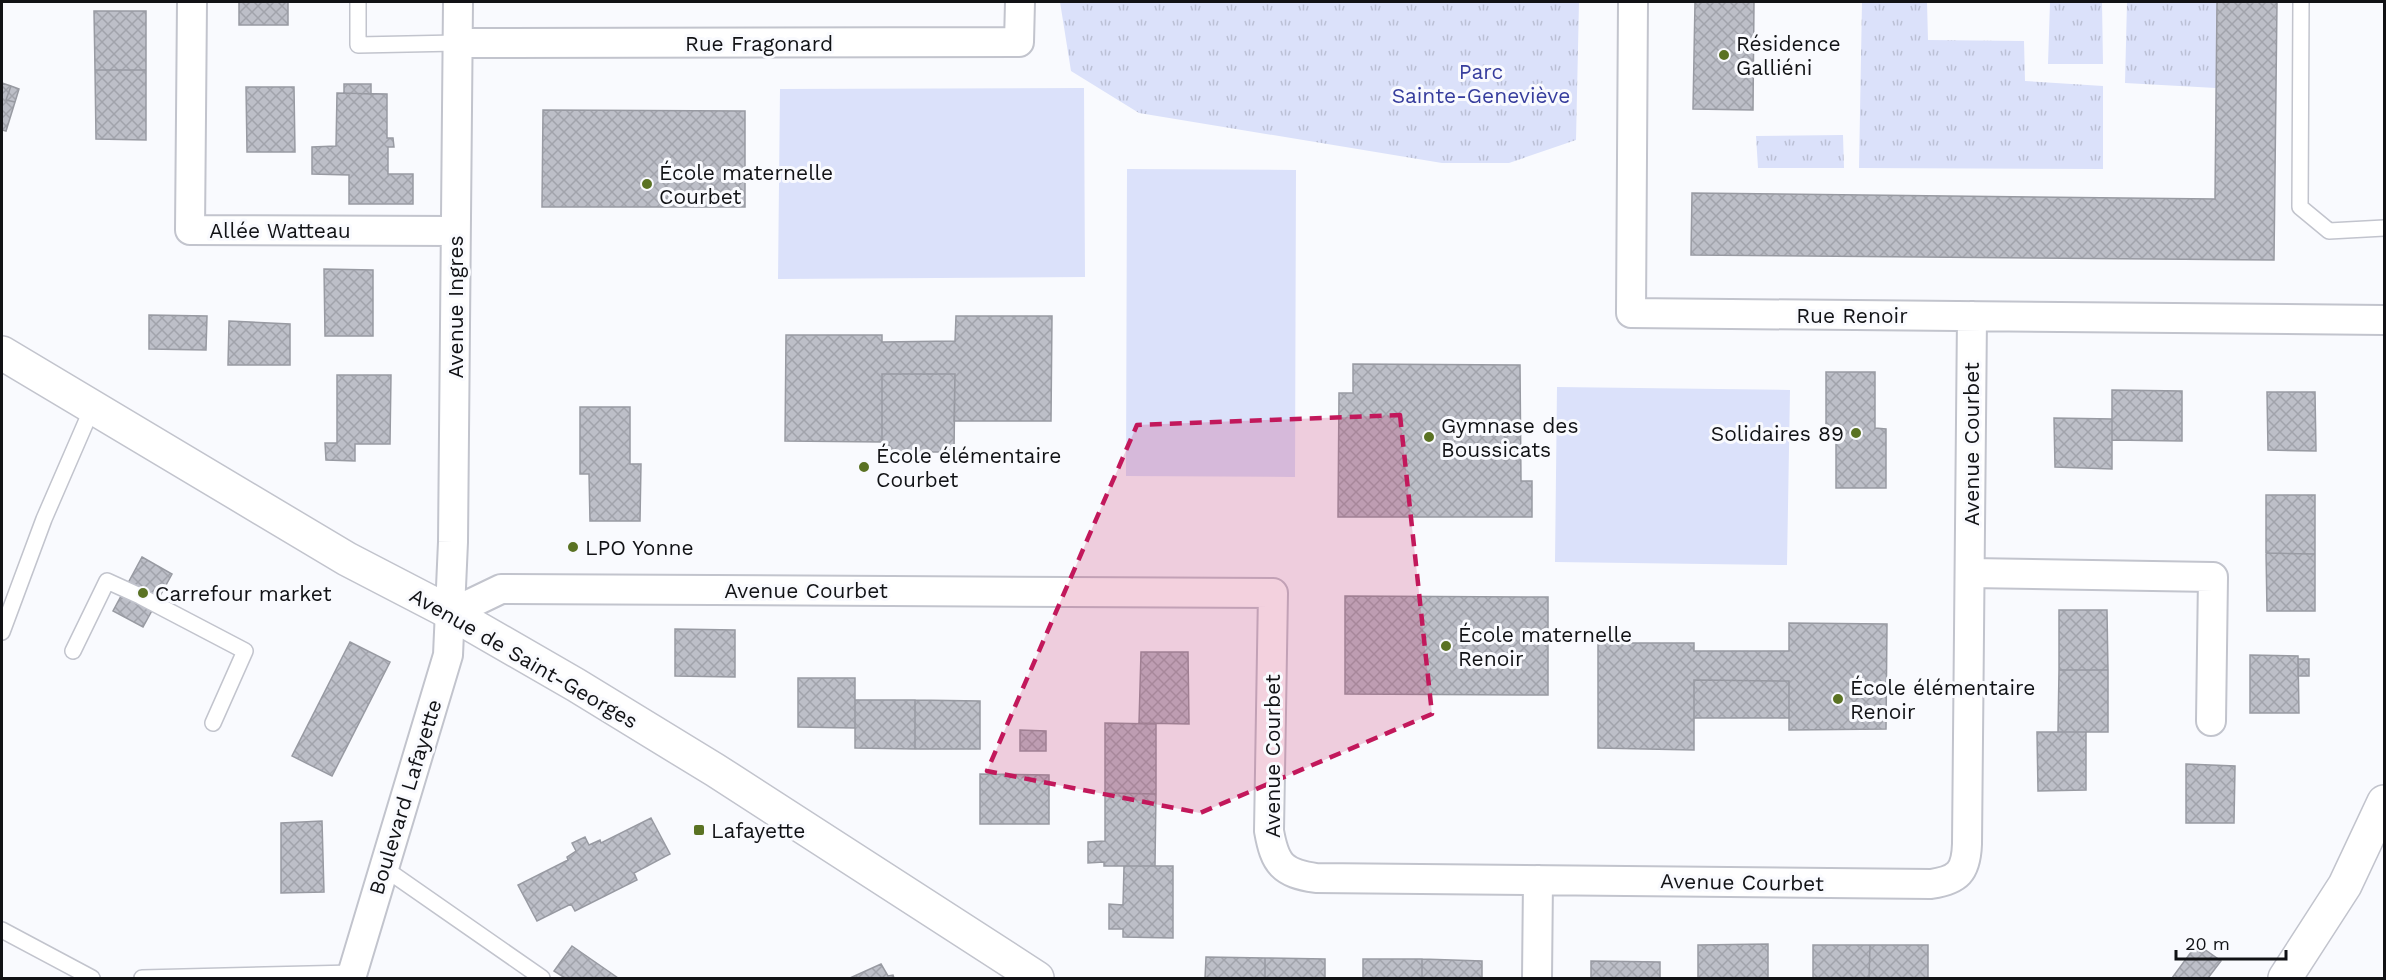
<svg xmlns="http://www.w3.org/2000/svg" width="2386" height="980" viewBox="0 0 2386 980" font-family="'Work Sans',sans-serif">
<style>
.grass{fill:url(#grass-tufts)}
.pitch{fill:#dbe1fa}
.building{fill:url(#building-cross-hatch);stroke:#989aa2;stroke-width:1.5}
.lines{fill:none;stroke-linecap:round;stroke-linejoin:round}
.service-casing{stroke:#c2c4cd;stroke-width:18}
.minor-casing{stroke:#c2c4cd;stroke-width:32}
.secondary-casing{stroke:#c2c4cd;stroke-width:36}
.primary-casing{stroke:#c2c4cd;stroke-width:36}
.service{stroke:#fff;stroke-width:15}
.minor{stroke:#fff;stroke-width:28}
.secondary{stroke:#fff;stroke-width:33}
.primary{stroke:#fff;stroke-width:33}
.marked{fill:#c2185b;fill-opacity:0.2;stroke:#c2185b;stroke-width:4.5;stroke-dasharray:12 8;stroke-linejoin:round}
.poi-dot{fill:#5a7223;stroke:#f9fafe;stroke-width:2}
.labels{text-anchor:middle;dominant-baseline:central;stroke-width:6;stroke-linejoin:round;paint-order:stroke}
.street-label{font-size:21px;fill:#111215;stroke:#f9fafe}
.poi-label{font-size:21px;fill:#111215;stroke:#f9fafe;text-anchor:start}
.park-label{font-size:21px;fill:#363d9d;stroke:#f9fafe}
</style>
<defs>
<pattern id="grass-tufts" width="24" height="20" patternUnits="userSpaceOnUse" patternTransform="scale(1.5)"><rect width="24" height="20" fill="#dbe1fa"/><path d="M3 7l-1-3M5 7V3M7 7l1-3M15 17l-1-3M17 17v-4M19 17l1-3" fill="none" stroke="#bbc0d5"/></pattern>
<pattern id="building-cross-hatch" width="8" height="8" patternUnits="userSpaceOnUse" patternTransform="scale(1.5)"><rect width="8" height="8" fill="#bdbfc8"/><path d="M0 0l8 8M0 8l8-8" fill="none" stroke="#a1a3ab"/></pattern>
</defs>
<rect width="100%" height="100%" fill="#f9fafe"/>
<path class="grass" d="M1060 2H1579L1576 140 1509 163H1442L1139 113 1071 71Z
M1862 2H1927L1928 40 2024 41 2025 81 2103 86V169L1859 168Z
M2050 2H2102L2103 64H2048Z
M2127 2H2217L2216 88 2125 83Z
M1843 135 1844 168H1758L1756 136Z"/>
<path class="pitch" d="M1084 88 1085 277 778 279 780 89Z
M1127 169 1296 170 1295 477 1126 476Z
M1557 387 1790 390 1787 565 1555 562Z"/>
<path class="building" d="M239 2H288V25H239Z
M1695 2H1754L1753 110 1693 109Z
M2217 2H2277L2274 260 1691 255 1692 193 2215 199Z
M94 11H146V70H95Z
M95 70H146V140L96 139Z
M2 83 11 86 6 100 15 102 6 131 2 130Z
M344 84H371V94L344 93Z
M11 86 19 89 15 102 6 100Z
M246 87H294L295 152H247Z
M337 93 387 94V138H393L394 147H388V174H413V204H349V175L312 174V147L336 146Z
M543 110 745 111V207H542Z
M324 269 373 270V336H325Z
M149 315 207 316 206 350 149 349Z
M956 316H1052L1051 421H954L955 374H882V442L785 441 786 335H882V342L955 341Z
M229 321 290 324V365H228Z
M1353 364 1520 365 1521 481H1532V517H1338L1339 393H1353Z
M1826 372H1875V428L1886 429V488H1836V438H1826Z
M882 374H955L954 452H882Z
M337 375H391L390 444H355V461L326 460 325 443H337Z
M2112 390 2182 391V441L2112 440Z
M2267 392H2315L2316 451 2268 450Z
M580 407H630V464H641L640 521H590L589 474H580Z
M2054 418 2112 419V469L2055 467Z
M2266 495H2315V554L2266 553Z
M2266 553 2315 554V611H2267Z
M142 557 172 574 143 627 113 611Z
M1345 596 1548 597V695L1345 694Z
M2059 610H2107L2108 670H2059Z
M1789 623 1887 624 1886 729 1789 730V681L1694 680V750L1598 748V643H1694V651H1789Z
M675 629 735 630V677L675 676Z
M350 642 390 662 332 776 292 756Z
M1141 652H1188L1189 724 1139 723Z
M2250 655 2298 656 2299 713H2250Z
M2298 659H2309V676H2298Z
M2059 670H2108V732H2058Z
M798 678H855V728L798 727Z
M1694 680 1789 681V718H1694Z
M855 700H915V749L855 748Z
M915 700 980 701V749H915Z
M1105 723 1156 724V794L1105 793Z
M1020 730 1046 731V751H1020Z
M2037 732H2086V790L2038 791Z
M2186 764 2235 766 2234 823H2186Z
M980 774 1049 775V824H980Z
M1105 793 1156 794 1155 866H1104V862L1088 863V842L1105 841Z
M651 818 670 854 634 873 637 880 575 911 571 904 537 921 518 885 568 860 567 857 576 851 572 843 585 837 589 845 600 840 601 843Z
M322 821 324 892 281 893V823Z
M1124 866H1173V938L1123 937V929H1109V904L1123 905Z
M1768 944V978H1698V945Z
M2197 944 2221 961 2208 978H2172Z
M1813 945H1870L1869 978H1813Z
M1870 945H1928V978H1869Z
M572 946 618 978H565L554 971Z
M1206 957 1265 958V978H1205Z
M1265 958 1325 959V978H1265Z
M1363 959H1422V978H1363Z
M1422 959 1482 961V978H1422Z
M1591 961 1660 962V978H1591Z
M881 964 888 976 893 975 894 978H850Z"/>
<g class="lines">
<g class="service-casing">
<path id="service" d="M358 2V45L457 43
M2301 2 2300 207 2329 231 2384 228
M2 632 44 519 93 406
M73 651 107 581 140 596 245 651 213 723
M384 868 542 978
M2 930 92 978
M142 978 353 973"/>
</g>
<g class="minor-casing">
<path id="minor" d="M192 2 190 230 455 231
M1633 2 1631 313 2384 320
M457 43 1019 42 1020 2
M1971 573 2213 577 2211 721
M451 613 501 589 1273 593 1269 831C1275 864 1282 873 1316 878L1931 884C1958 880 1966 872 1967 844L1972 316
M351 978 448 655 453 542 458 2
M1537 978 1538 880"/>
</g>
<g class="secondary-casing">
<path id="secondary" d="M2 353 347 559 451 613 576 685 715 770 1037 978"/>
</g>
<g class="primary-casing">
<path id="primary" d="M2285 978 2345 885 2384 802"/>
</g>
<use href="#service" class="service"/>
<use href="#minor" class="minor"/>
<use href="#secondary" class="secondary"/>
<use href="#primary" class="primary"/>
</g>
<path class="marked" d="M1400 415 1432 714 1200 813 987 771 1137 425Z"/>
<g class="poi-dot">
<circle cx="1724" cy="55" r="6"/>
<circle cx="647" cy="184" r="6"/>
<circle cx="1856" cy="433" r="6"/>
<circle cx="1429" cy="437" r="6"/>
<circle cx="864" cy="467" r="6"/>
<circle cx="573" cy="547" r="6"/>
<circle cx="143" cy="593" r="6"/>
<circle cx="1446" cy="646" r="6"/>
<circle cx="1838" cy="699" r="6"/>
<rect x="693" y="824" width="12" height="12" rx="3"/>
</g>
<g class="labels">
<g class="street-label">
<text x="759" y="43">Rue Fragonard</text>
<text x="280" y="230">Allée Watteau</text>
<text transform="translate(455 307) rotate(-90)">Avenue Ingres</text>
<text x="1852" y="315">Rue Renoir</text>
<text transform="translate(1971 444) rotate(-90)">Avenue Courbet</text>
<text x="806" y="590">Avenue Courbet</text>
<text transform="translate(524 658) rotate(30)">Avenue de Saint-Georges</text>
<text transform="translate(1272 756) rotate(-90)">Avenue Courbet</text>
<text transform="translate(405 797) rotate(-73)">Boulevard Lafayette</text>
<text transform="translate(1742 882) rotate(1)">Avenue Courbet</text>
</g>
<g class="poi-label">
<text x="1736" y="43">Résidence<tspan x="1736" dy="24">Galliéni</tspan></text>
<text x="659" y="172">École maternelle<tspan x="659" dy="24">Courbet</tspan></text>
<text x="1441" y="425">Gymnase des<tspan x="1441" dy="24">Boussicats</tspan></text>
<text x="1844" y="433" text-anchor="end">Solidaires 89</text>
<text x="876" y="455">École élémentaire<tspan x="876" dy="24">Courbet</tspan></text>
<text x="585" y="547">LPO Yonne</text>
<text x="155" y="593">Carrefour market</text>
<text x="1458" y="634">École maternelle<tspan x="1458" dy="24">Renoir</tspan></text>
<text x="1850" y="687">École élémentaire<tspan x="1850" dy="24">Renoir</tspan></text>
<text x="711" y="830">Lafayette</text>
</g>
<g class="park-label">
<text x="1481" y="71">Parc<tspan x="1481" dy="24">Sainte-Geneviève</tspan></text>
</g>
</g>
<rect width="2386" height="980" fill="none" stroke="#111215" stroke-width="6"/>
<path d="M2176 950v9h110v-9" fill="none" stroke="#111215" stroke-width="3"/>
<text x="2185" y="950" font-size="18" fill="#111215" stroke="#f9fafe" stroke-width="4.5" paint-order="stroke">20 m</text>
</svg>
